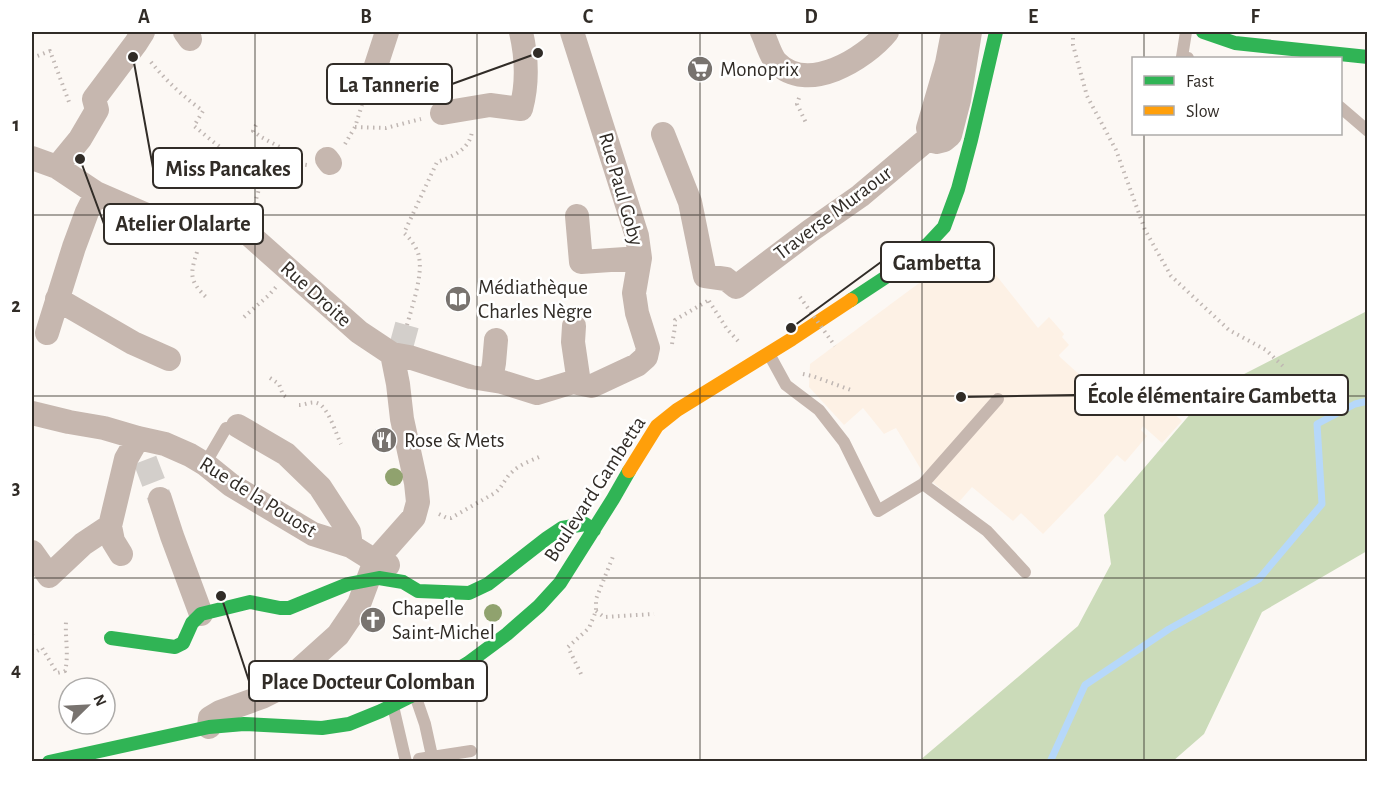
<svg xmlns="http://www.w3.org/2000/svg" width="1399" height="793" viewBox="0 0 1399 793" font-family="'Alegreya Sans',sans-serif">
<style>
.built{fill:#fdf1e5}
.forest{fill:#cbdbb9}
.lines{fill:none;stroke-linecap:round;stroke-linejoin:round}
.stream{stroke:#b6d8fa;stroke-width:7}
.street-tunnel{stroke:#d3cfcb;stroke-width:24;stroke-dasharray:24 12;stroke-linecap:butt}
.path{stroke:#c0b7b3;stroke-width:4;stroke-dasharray:1.5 4.5;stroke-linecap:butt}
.lane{stroke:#c6b7af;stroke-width:12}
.street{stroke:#c6b7af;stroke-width:24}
.fast{stroke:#30b455;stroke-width:14}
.slow{stroke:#ff9f0a;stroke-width:14}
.path-bridge{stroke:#c0b7b3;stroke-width:4;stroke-dasharray:1.5 4.5;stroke-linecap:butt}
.tree{fill:#90a26e}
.grid{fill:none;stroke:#312c27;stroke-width:1.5;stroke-opacity:0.55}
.labels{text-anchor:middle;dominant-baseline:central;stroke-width:5;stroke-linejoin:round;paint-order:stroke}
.poi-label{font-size:21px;fill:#312c27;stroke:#fff;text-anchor:start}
.street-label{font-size:21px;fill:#312c27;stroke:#fff}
.leader{fill:none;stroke:#312c27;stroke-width:2}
.callout-dot{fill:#312c27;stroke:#fff;stroke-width:2}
.callout{fill:#fff;stroke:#312c27;stroke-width:2}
.callout-label{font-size:22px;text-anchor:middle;font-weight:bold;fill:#312c27}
.neatline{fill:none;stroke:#312c27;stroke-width:2}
.grid-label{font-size:20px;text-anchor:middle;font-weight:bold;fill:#312c27}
</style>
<rect width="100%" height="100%" fill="#fcf8f4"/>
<path class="built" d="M965 249 974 260 980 255 1038 328 1049 317 1064 334 1062 337 1069 345 1059 355 1060 357 1114 406 1137 381 1182 421 1162 443 1143 426 1141 430 1147 436 1125 462 1117 455 1095 480 1043 534 1021 513 1013 521 972 487 958 503 925 476 896 428 884 434 863 408 844 425 809 387 810 364Z"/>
<path class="forest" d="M1367 311V551L1262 612 1204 734 1173 761H919L1078 626 1111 564 1104 515 1209 392Z"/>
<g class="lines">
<path class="stream" d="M1050 762 1085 685 1169 629 1259 579 1322 504 1317 424 1355 404 1368 401"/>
<path class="street-tunnel" d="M401 347 407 325
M145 460 160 499"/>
<path class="path" d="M1073 32V45L1087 96 1116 150 1145 230 1171 276 1229 330 1266 350 1286 369
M32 58 50 51 69 102
M151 62C166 81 184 97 203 111L194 126C210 139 226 154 246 162 254 166 262 166 270 169
M799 98 797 104 807 125
M256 125 253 131 261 137 291 153 296 163
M355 127 386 128 421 119
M345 144 355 127 362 105
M253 210 261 182 270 169 291 170 296 163 307 165
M197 252C190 274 189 281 207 298
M709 301 727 329 738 341
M244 317 269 295 276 287
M407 325C412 307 423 275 419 257 418 249 410 238 404 233L437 162C452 157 471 149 472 130
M672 344 675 327V320L709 300
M803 374 812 376 854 391
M270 378 279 384 283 395 289 399
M299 405C305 405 311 401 317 403 328 406 336 434 341 444
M439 514 447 518H451L493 494C502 489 504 479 512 472 519 465 530 461 539 457
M596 611 604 617 654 614
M32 634 33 639 32 640
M32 654 42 648 57 673 65 671C69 655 65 638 66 622
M581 674 568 647 589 628 596 611V599L614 554"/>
<path class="lane" d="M1186 32 1182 57 1188 58
M1340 107 1368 131
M769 354 786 385 819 410 844 442 878 511 923 484 998 399
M205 464 226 428
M923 484 987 531 1025 572
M415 695 425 724 432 756
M393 706 406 762
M419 759 471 751"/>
<path class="street" d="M185 32 190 39
M762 32C766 40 770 55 776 62 807 95 865 59 887 32
M953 32 947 63 928 128 930 137 936 142 944 140 950 135 959 100 970 32
M370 84 387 32
M442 113 490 105 521 109C528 83 527 58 521 32
M663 134 690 202 705 276 726 279 736 287 810 231 860 196 930 137
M32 158 57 167 96 193 179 229 197 228 244 230 359 332 392 354 409 357 471 377 502 382 537 393 573 382 592 386 637 365 646 357 648 348 637 313 634 293 640 258 637 236 572 32
M327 159 330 163
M57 167 80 139 97 110 94 99 136 43 143 32
M577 216 581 262 640 258
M57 299 133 343 169 359
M574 326 573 342 579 383
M47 333 74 247 87 212 91 204
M491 380 494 363 496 340
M32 413 69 422 104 428 138 438 165 444 190 455 205 464 231 485 313 534 351 546 375 561 388 565
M238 426 286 454 320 487 346 527 349 532 351 546
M160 499 172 536 201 614
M32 552 49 576 83 544 110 526
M121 554 113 541 110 526 126 459 138 438
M209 727 210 718 220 712 262 697 278 689 338 635 359 604 375 561 414 517 418 502 416 483 402 419 398 384 392 354"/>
<path class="fast" d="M1203 32 1235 43 1368 57
M851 300 898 269 929 243 944 227 958 189 971 140 996 32
M111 638 175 647 183 643 192 623 201 614 250 602 280 608H289L348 584 379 578 403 582 418 591 469 593 488 584 547 538 562 528 585 524 594 530
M49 762 209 727 244 724 322 728 349 724 381 711 415 694 468 663 507 634 539 606 560 583 613 499 629 471"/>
<path class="slow" d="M629 471 657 426 677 410 792 339 851 300"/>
<path class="path-bridge" d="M800 297 835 346"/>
</g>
<g class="tree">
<circle cx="394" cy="477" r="9"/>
<circle cx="493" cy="613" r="9"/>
</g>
<path class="grid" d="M255 32V762M477 32V762M700 32V762M922 32V762M1144 32V58M1144 134V762M32 215H1368M32 396H1368M32 578H1368"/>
<defs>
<g id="supermarket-disc" transform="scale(1.35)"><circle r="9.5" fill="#78736f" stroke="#fff"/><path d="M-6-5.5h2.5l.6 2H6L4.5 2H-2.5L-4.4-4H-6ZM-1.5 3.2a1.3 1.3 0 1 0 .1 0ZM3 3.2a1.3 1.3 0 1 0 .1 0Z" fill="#fff"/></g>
<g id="library-disc" transform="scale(1.35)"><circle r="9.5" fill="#78736f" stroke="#fff"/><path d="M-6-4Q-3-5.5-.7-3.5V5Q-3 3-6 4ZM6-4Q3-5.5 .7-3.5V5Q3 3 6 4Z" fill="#fff"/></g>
<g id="restaurant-disc" transform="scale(1.35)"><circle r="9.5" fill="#78736f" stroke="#fff"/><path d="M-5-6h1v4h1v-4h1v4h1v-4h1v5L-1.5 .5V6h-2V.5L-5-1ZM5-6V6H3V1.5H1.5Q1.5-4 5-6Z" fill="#fff"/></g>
<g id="church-disc" transform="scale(1.35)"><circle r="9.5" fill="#78736f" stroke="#fff"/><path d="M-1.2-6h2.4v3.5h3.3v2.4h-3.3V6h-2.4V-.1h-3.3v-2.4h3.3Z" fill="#fff"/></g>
</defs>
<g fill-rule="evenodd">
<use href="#supermarket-disc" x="700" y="69"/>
<use href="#library-disc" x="458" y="299"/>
<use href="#restaurant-disc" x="384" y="440"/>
<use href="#church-disc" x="373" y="620"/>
</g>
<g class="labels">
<g class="poi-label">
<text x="720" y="69">Monoprix</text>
<text x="478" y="287">Médiathèque<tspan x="478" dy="24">Charles Nègre</tspan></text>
<text x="404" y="440">Rose &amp; Mets</text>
<text x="392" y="608">Chapelle<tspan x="392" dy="24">Saint-Michel</tspan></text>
</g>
<g class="street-label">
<text transform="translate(621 189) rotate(74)">Rue Paul Goby</text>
<text transform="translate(833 213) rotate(-37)">Traverse Muraour</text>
<text transform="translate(316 294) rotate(42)">Rue Droite</text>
<text transform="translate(595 489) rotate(-57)">Boulevard Gambetta</text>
<text transform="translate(258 497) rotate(32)">Rue de la Pouost</text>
</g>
</g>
<path class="leader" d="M538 53L452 84M133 57L153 168M80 159L104 224M791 328L881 262M961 397L1075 395M221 596L249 681"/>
<g class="callout-dot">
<circle cx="538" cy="53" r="6"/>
<circle cx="133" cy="57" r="6"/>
<circle cx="80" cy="159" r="6"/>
<circle cx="791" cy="328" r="6"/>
<circle cx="961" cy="397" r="6"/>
<circle cx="221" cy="596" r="6"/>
</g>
<g class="callout">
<rect x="327" y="64" width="125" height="40" rx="6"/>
<rect x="153" y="148" width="149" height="40" rx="6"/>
<rect x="104" y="204" width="159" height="40" rx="6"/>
<rect x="881" y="242" width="113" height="40" rx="6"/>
<rect x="1075" y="375" width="273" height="40" rx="6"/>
<rect x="249" y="661" width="238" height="40" rx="6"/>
</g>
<g class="callout-label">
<text x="389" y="92">La Tannerie</text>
<text x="228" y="176">Miss Pancakes</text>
<text x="183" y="231">Atelier Olalarte</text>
<text x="937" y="270">Gambetta</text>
<text x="1212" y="403">École élémentaire Gambetta</text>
<text x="368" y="689">Place Docteur Colomban</text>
</g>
<rect width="1399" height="793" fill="none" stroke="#ffffff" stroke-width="66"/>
<rect x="1132" y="57" width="210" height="78" fill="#ffffff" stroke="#adaba9" stroke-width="1.5"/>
<rect x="1144" y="76" width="30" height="9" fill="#30b455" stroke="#adaba9" stroke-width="1.5"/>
<text x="1186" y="87" font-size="18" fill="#312c27">Fast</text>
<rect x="1144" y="106" width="30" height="9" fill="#ff9f0a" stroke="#adaba9" stroke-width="1.5"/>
<text x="1186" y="117" font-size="18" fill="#312c27">Slow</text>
<g transform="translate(87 706) rotate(66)"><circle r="28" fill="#ffffff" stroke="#adaba9" stroke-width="1.5"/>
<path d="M0-4.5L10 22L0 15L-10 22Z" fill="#78736f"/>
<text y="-9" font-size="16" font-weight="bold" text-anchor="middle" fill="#312c27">N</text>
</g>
<rect x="33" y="33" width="1333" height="727" class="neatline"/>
<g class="grid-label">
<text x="144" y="23">A</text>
<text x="366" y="23">B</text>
<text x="588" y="23">C</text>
<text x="811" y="23">D</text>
<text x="1033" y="23">E</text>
<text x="1255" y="23">F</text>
<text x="16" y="131">1</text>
<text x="16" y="312">2</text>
<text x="16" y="494">3</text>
<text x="16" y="676">4</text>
</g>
</svg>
